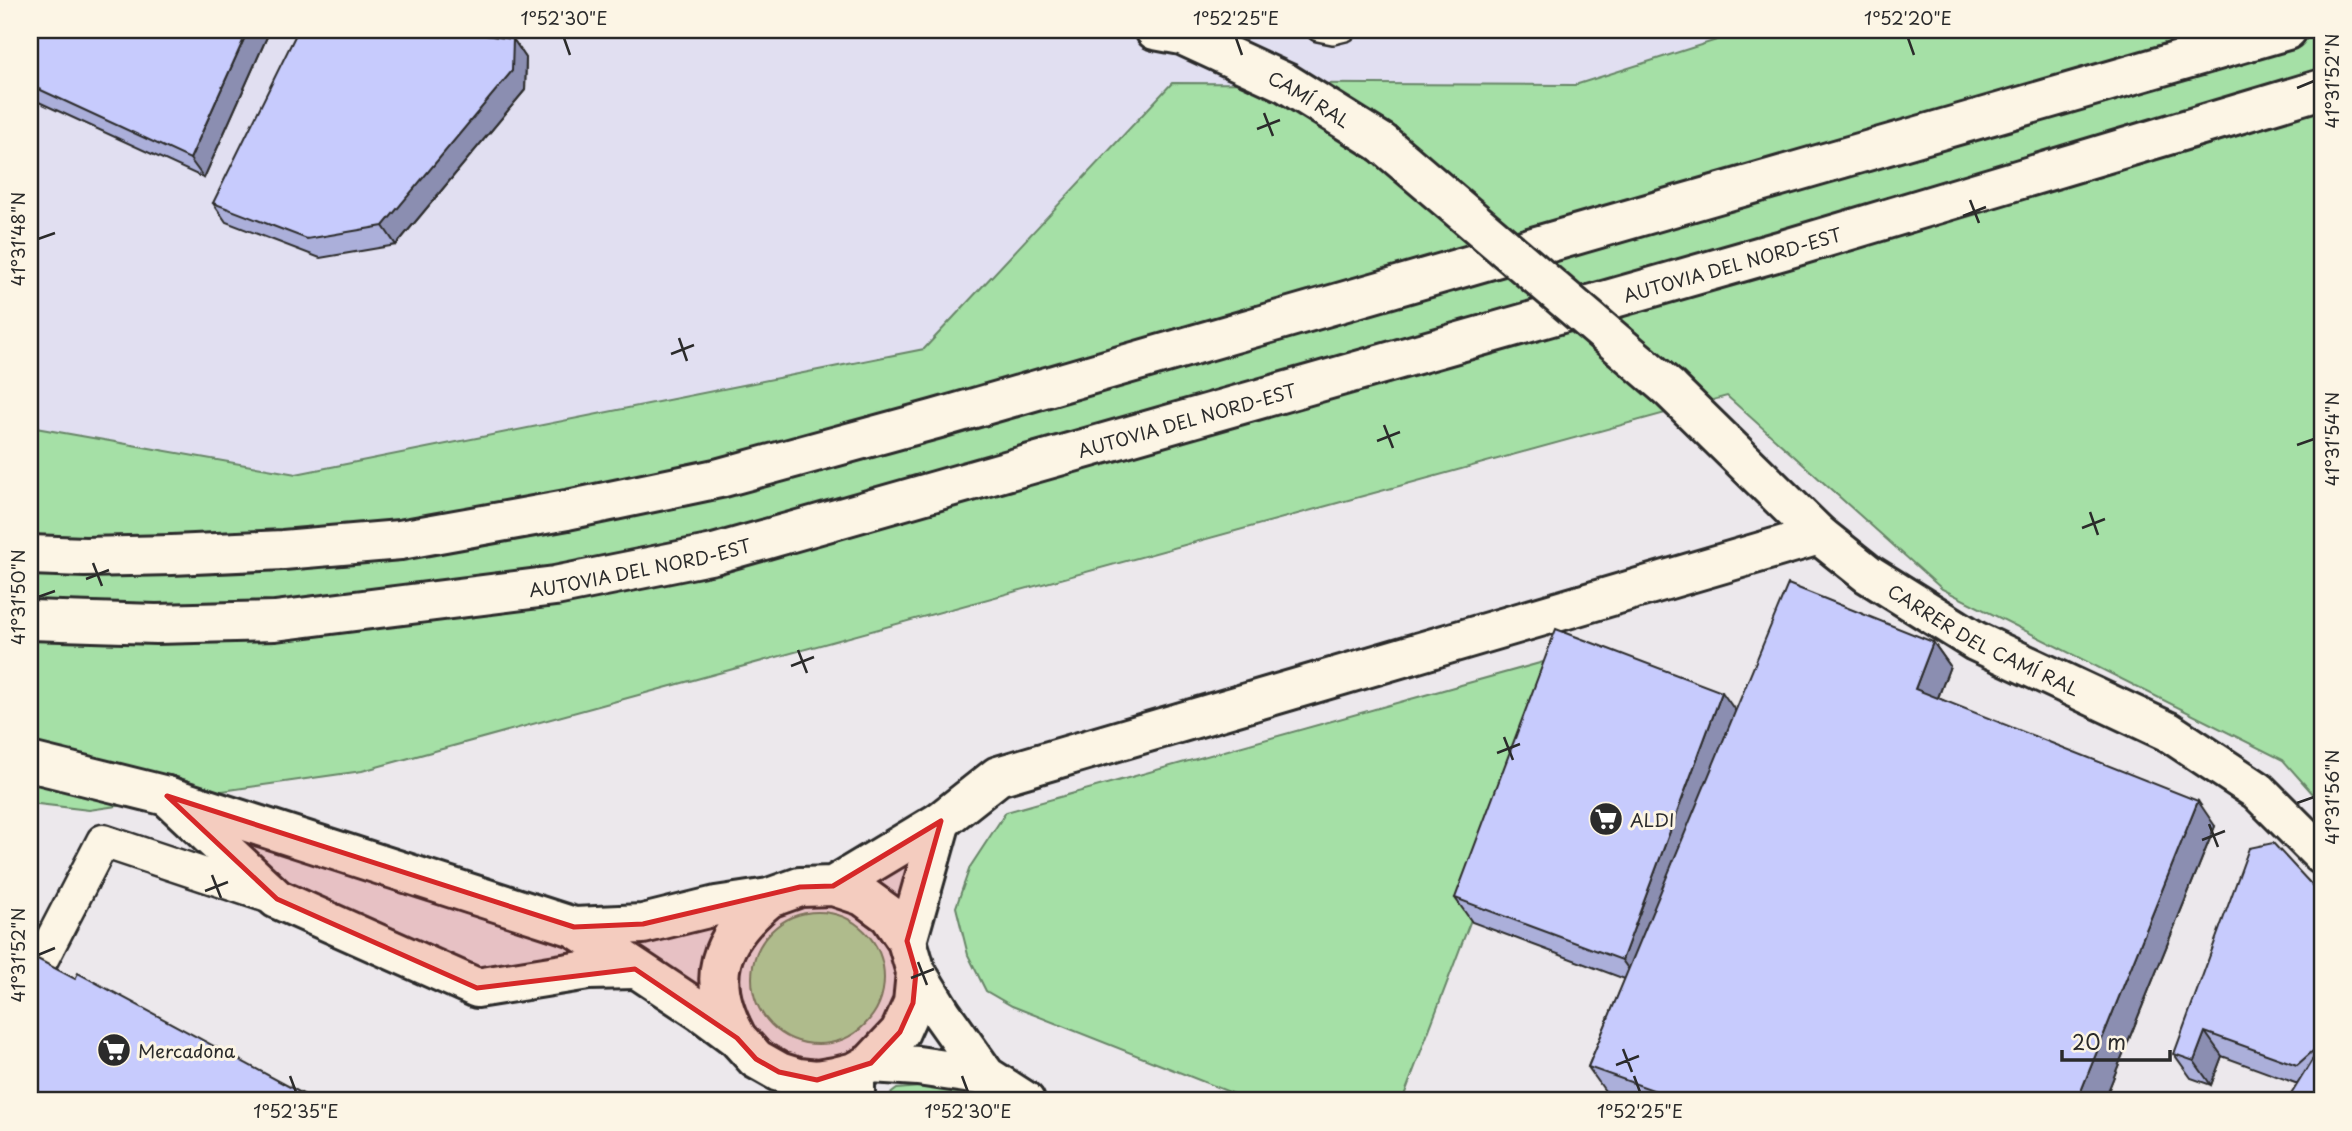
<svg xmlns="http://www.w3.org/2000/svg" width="2352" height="1131" viewBox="0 0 2352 1131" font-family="'Playpen Sans',sans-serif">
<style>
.built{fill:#e1dff1}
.green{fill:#a5e0a6;stroke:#688668;stroke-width:2}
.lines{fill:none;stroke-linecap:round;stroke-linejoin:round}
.service-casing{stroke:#2b2b2b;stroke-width:26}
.pedestrian-casing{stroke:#2b2b2b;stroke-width:37}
.minor-casing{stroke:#2b2b2b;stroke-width:44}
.secondary-casing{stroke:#2b2b2b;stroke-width:44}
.motorway-casing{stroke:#2b2b2b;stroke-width:44}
.service{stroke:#fcf5e5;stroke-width:21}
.pedestrian{stroke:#fcf5e5;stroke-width:32}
.minor{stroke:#fcf5e5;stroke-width:38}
.secondary{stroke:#fcf5e5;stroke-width:38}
.motorway{stroke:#fcf5e5;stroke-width:38}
.minor-bridge-casing{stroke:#2b2b2b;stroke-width:44;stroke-linecap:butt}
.minor-bridge{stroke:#fcf5e5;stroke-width:38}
.wall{fill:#abafda;stroke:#2b2b2b;stroke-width:2}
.shaded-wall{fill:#8b8eb1;stroke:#2b2b2b;stroke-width:2}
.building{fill:#c7cbfd;stroke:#2b2b2b;stroke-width:2}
.marked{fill:#d62828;fill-opacity:0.2;stroke:#d62828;stroke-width:5;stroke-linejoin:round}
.ticks{fill:none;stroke:#2b2b2b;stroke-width:2.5}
.labels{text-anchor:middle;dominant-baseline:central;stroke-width:6;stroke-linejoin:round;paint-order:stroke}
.street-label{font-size:18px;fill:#2b2b2b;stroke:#fcf5e5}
.poi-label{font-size:18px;fill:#2b2b2b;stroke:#fcf5e5;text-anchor:start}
.neatline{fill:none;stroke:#2b2b2b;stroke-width:2.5}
.ticks-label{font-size:18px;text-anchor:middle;fill:#2b2b2b}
</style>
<rect width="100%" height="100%" fill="#ece8ec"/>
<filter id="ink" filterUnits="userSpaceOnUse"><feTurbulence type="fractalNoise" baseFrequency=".0143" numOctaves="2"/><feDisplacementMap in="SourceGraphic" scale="14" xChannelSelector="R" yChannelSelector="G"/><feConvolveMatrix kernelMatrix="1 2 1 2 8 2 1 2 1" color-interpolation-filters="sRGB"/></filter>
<g filter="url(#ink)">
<path class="built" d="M30 30H1748L1575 85 1172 83 924 349 296 474 30 427Z"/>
<path class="green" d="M1748 30H2322V804L2283 760 1942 589 1727 396 362 771 89 810 30 803V427L296 474 924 349 1172 83 1575 85Z
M1572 654 1402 1101H1252L1012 1006 986 991 968 955 956 907 970 867 1006 812Z
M752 978a66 66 0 1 1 132 0a66 66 0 1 1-132 0Z
M943 1085 985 1101H881L897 1089Z"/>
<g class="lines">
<g class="service-casing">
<path id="service" d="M1318 30 1333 33 1345 30"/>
</g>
<g class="pedestrian-casing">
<path id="pedestrian" d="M30 982 103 841 274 898"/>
</g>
<g class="minor-casing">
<g id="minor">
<path id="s1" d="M1155 30 1182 35 1286 83 1382 143"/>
<path id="s2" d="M1669 388 1819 535 1868 574 1975 641 2169 732 2258 791 2322 855"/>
<path d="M167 796 277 899 477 988 588 970 635 969"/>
<path d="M941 821 998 776 1819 535"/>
<path d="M855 1072V1101"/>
</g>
</g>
<g class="secondary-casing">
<path id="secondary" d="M30 762 167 796 574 927 702 1012 737 1038 756 1059 779 1072 798 1078 817 1080 835 1077 855 1072 871 1063 900 1032 913 1003 916 972 907 941 889 915 863 896 833 886 800 887 769 898 716 906 643 924 574 927
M833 886 941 821
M907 941 941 821
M916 972 942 1014 986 1076 1025 1101
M737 1038C704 978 718 940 769 898
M871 1063 918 1066 986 1076"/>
</g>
<g class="motorway-casing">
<g id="motorway">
<path d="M30 555 85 557 172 555 283 550 400 540 567 510 720 478 936 419 2287 30"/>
<path id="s3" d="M30 620 156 624 275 621 555 586 714 554 1783 250 2322 89"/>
</g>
</g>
<use href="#service" class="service"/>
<use href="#pedestrian" class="pedestrian"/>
<use href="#minor" class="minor"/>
<use href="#secondary" class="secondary"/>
<use href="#motorway" class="motorway"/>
<g class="minor-bridge-casing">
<path id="minor-bridge" d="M1382 143 1669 388"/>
</g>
<use href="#minor-bridge" class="minor-bridge"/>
</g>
<path class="wall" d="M30 30H270L204 178 30 98Z
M513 39 526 58 525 90 396 245 320 258 226 222 213 203Z
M1933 642 1950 666 1938 698 2215 826 2104 1101H1633L1605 1091 1588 1067 1625 979 1472 922 1455 898 1736 711Z
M2322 896V1101L2298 1084 2222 1056 2211 1085 2191 1078 2174 1054Z"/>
<path class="shaded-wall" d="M248 30H270L204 178 190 159Z
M513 39 526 58 525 90 396 245 383 226Z
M1933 642 1950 666 1932 713 1915 689Z
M1722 692 1739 716 1639 984 1622 960Z
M2198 801 2215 826 2104 1101H2077Z
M2205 1032 2222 1056 2211 1085 2194 1061Z"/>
<path class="building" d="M30 30H248L190 159 30 85Z
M298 30H450L513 39 512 71 383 226 307 239 213 203Z
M1788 584 1933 642 1915 689 2198 801 2077 1101H1684L1588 1067Z
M1556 629 1722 692 1622 960 1455 898Z
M2273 843 2322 896V1043L2297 1065 2205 1032 2194 1061 2174 1054 2249 848Z
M30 955 75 979 78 973 316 1101H30Z
M2322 1044V1101H2287Z"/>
</g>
<path class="marked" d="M167 796 574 927 643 924 800 887 833 886 941 821 907 941 916 972 913 1003 900 1032 871 1063 817 1080 779 1072 756 1059 737 1038 635 969 477 988 277 899Z"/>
<path class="ticks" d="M564 38 570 55M1236 38 1242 55M1908 38 1914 55M2297 88 2314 81M1264 113 1273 136M1257 129 1280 120M1970 200 1979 223M1963 216 1986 207M38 239 55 233M679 338 687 361M671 354 694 345M1384 425 1393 448M1377 441 1400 432M2297 445 2314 439M2090 512 2098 535M2082 528 2105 519M93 563 102 586M86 579 109 570M38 597 55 591M798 650 807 673M791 666 814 657M1504 737 1513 760M1497 753 1520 744M2297 803 2314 797M2209 824 2218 847M2202 840 2225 831M212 875 221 898M205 891 228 882M38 955 55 948M918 962 927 985M911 978 934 969M1623 1049 1632 1072M1616 1065 1639 1056M290 1076 296 1092M962 1076 968 1092M1634 1076 1640 1092"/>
<defs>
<g id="supermarket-disc" transform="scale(1.75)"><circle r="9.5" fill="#2b2b2b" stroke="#fcf5e5"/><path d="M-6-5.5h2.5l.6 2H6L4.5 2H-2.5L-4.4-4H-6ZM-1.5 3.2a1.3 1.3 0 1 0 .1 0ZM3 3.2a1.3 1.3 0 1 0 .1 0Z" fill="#fff"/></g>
</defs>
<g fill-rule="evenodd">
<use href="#supermarket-disc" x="1606" y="819"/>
<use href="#supermarket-disc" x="114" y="1050"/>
</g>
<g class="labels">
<g class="street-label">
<text stroke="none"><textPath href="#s1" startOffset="170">CAMÍ RAL</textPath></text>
<text stroke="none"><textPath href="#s3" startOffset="1748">AUTOVIA DEL NORD-EST</textPath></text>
<text stroke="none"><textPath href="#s3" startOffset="1181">AUTOVIA DEL NORD-EST</textPath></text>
<text stroke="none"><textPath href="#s3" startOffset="614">AUTOVIA DEL NORD-EST</textPath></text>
<text stroke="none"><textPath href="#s2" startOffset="406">CARRER DEL CAMÍ RAL</textPath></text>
</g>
<g class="poi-label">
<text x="1630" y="819">ALDI</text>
<text x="138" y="1050">Mercadona</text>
</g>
</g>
<rect width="2352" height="1131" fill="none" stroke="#fcf5e5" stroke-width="77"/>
<path d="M2062 1050v10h108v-10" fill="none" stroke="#2b2b2b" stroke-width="3.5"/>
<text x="2072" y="1050" font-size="21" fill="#2b2b2b" stroke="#fcf5e5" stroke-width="5" paint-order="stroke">20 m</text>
<rect x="38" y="38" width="2276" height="1054" class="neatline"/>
<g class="ticks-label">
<text x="564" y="25">1°52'30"E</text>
<text x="1236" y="25">1°52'25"E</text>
<text x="1908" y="25">1°52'20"E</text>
<text transform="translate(2333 81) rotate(-90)" y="6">41°31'52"N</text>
<text transform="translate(19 239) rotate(-90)" y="6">41°31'48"N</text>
<text transform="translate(2333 439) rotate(-90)" y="6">41°31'54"N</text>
<text transform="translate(19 597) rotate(-90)" y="6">41°31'50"N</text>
<text transform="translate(2333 797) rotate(-90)" y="6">41°31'56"N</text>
<text transform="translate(19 955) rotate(-90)" y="6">41°31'52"N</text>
<text x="296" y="1118">1°52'35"E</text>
<text x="968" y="1118">1°52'30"E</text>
<text x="1640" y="1118">1°52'25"E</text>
</g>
</svg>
